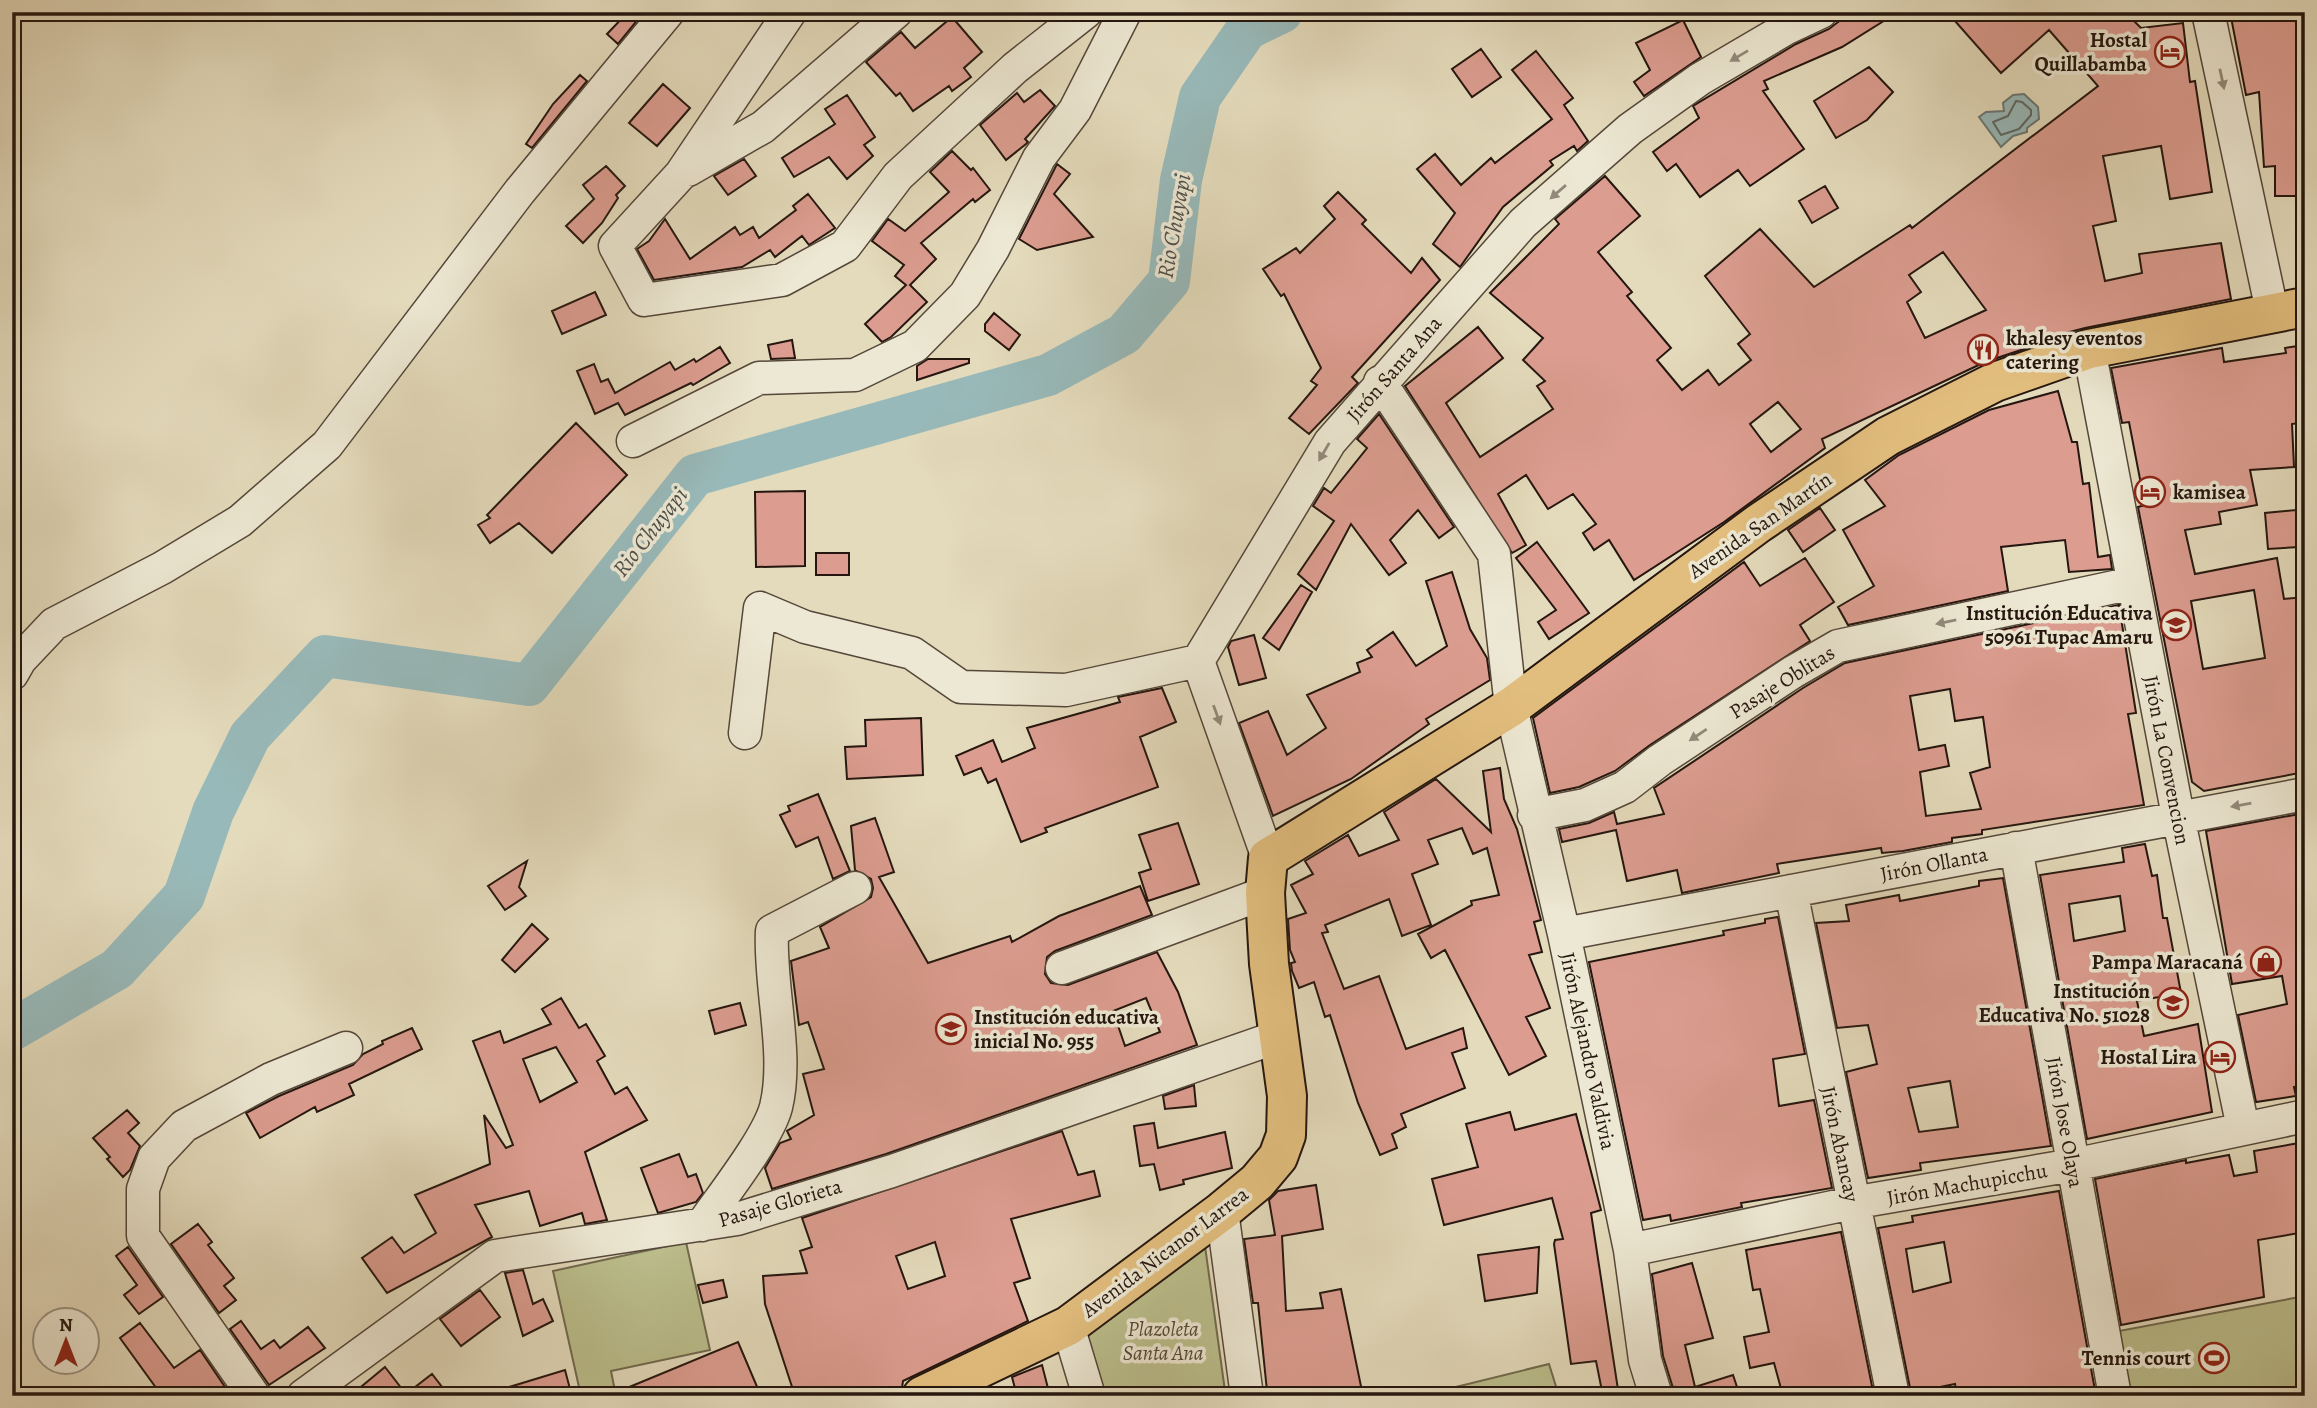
<svg xmlns="http://www.w3.org/2000/svg" width="2317" height="1408" viewBox="0 0 2317 1408" font-family="Alegreya,serif">
<style>
.green{fill:#bbbe8c;stroke:#706a4e;stroke-width:2}
.water{fill:#98b9b9;stroke:#6a7875;stroke-width:2}
.lines{fill:none;stroke-linecap:round;stroke-linejoin:round}
.shore{stroke:#5e6864;stroke-width:2}
.river{stroke:#98b9b9;stroke-width:42}
.building{fill:#dc9d90;stroke:#25160f;stroke-width:2;fill-rule:evenodd}
.minor-casing{stroke:#55473a;stroke-width:35}
.major-casing{stroke:#25160f;stroke-width:42}
.minor{stroke:#ede8d3;stroke-width:32}
.major{stroke:#e2be7e;stroke-width:38}
.oneway{fill:#938a7b}
.labels{text-anchor:middle;dominant-baseline:central;stroke-width:7;stroke-linejoin:round;paint-order:stroke}
.poi-label{font-size:21px;font-weight:bold;fill:#25160f;stroke:#ede8d3;text-anchor:end}
.street-label{font-size:21px;fill:#25160f;stroke:#ede8d3}
.park-label{font-size:21px;font-style:italic;fill:#524834;stroke:#ede8d3}
.water-label{font-size:23px;font-style:italic;fill:#4d4f4a;stroke:#ede8d3}
</style>
<rect width="100%" height="100%" fill="#e4dbbc"/>
<filter id="stains"><feTurbulence type="fractalNoise" baseFrequency=".00286" numOctaves="4"/><feColorMatrix values="0 0 0 0 .2 0 0 0 0 .09 0 0 0 0 .02 0 0 0 .5 -.17"/></filter>
<radialGradient id="worn" r=".72"><stop offset=".6" stop-color="#630" stop-opacity="0"/><stop offset="1" stop-color="#630" stop-opacity=".3"/></radialGradient>
<path class="green" d="M686 1242 710 1350 611 1371 616 1396H581L553 1271Z
M1205 1246 1225 1391 1203 1396H1104L1085 1329Z
M2305 1296V1396H2130L2119 1331Z
M1549 1364 1559 1396H1419Z"/>
<path class="water" d="M2024 94 2038 107 2039 119 2027 128V132L2013 136 2001 147 1979 117 1986 112 2004 111 2003 103 2013 95Z"/>
<g class="lines">
<path class="shore" d="M2016 101 2022 102 2031 110V115L2019 129 2001 135 1993 122 2008 116Z"/>
<path class="river" d="M12 1030 117 969 184 896 213 812 250 736 325 656 529 685 695 475 1048 375 1124 334 1169 281 1181 180 1200 97 1247 29 1282 12"/>
</g>
<path class="building" d="M628 12H644L618 44 607 34Z
M1851 12H1898L1842 47 1764 81 1768 89 1763 91 1804 149 1750 186 1738 170 1700 197 1676 164 1667 171 1653 152 1699 118 1693 106 1796 44 1829 29Z
M1947 12H2125L2141 28 2183 23 2190 82 2195 81 2212 192 2170 199 2161 146 2103 156 2116 221 2093 226 2105 281 2142 273 2139 254 2221 243 2231 299 2085 328 2031 342 2033 346 1985 362 1822 439 1825 448 1724 522 1634 580 1609 540 1594 550 1583 533 1596 524 1573 494 1548 509 1526 475 1498 494 1526 545 1512 553 1405 386 1478 327 1503 358 1446 403 1480 457 1553 409 1537 386 1545 381 1523 360 1543 338 1490 293 1559 224 1555 219 1605 176 1640 216 1598 252 1632 292 1627 296 1671 348 1657 360 1682 390 1708 370 1719 385 1751 360 1738 344 1750 334 1705 276 1760 229 1814 287 1910 225 1912 228 2098 86 2049 30 2001 73ZM1943 252 1986 310 1925 338 1907 302 1921 292 1909 275ZM1778 402 1801 429 1771 452 1750 424Z
M2230 12H2305V157L2299 158V196H2275V166L2264 167 2259 92 2246 95Z
M952 17 982 52 964 68 971 77 952 91 949 86 913 111 900 93 896 96 866 62 901 32 915 48Z
M1683 20 1701 57 1644 96 1634 82 1650 70 1636 43Z
M1481 49 1501 77 1472 97 1452 69Z
M1536 51 1573 98 1564 105 1588 141 1577 151 1574 146 1550 161 1553 165 1503 207 1460 267 1433 244 1455 213 1417 169 1435 154 1461 185 1491 158 1495 163 1552 119 1512 70Z
M1869 67 1893 92 1867 120 1836 138 1814 101Z
M580 75 587 81 532 148 526 144 553 104Z
M663 84 690 108 657 146 629 123Z
M1040 90 1055 106 1025 139 1028 142 1026 144 1006 160 980 125 1017 93 1024 102Z
M847 95 875 137 864 145 873 156 847 179 829 157 794 177 782 158 835 124 825 109Z
M952 151 971 170 973 168 990 190 975 202 973 199 921 243 936 259 910 285 927 302 891 337 882 342 865 324 906 285 895 276 904 265 872 241 888 219 905 231 949 192 930 172Z
M744 159 756 176 728 195 714 176Z
M1057 164 1070 174 1054 194 1093 237 1037 250 1019 239Z
M606 166 625 186 616 195 618 198 602 223 583 243 566 226 594 199 583 185Z
M1825 186 1838 208 1812 223 1799 201Z
M1338 192 1366 220 1362 224 1411 273 1422 258 1440 280 1352 377 1358 383 1309 434 1289 418 1317 385 1311 381 1321 368 1284 294 1281 296 1263 269 1296 248 1300 253 1335 219 1324 206Z
M808 194 835 228 809 245 802 236 775 257 770 250 742 267 654 280 637 249 649 241 665 219 690 259 735 227 740 235 753 227 759 238 796 210 793 206Z
M595 292 606 315 562 334 552 311Z
M994 313 1020 335 1009 350 985 331V324Z
M792 340 795 358 771 359 768 345Z
M2305 345V422L2292 424 2294 467 2250 470 2257 505 2219 512 2221 524 2185 530 2195 574 2277 558 2284 599 2305 597V772L2204 791 2192 782 2138 507 2145 505 2129 422 2122 423 2111 368 2222 348 2224 362 2286 353 2285 348ZM2254 590 2265 658 2203 669 2191 601Z
M720 347 730 363 693 385 691 383 625 415 618 403 595 414 577 371 594 364 601 382 608 379 615 393 670 362 675 370 694 359 696 362Z
M928 359H969V363L917 380V366Z
M2058 391 2072 442H2077L2083 484 2089 483 2098 557 2110 555 2112 569 2069 572 2065 540 2001 547 2008 591 1848 625 1838 607 1874 586 1843 530 1885 506 1865 480 1899 455 1989 410Z
M1379 414 1454 527 1439 538 1418 510 1390 540 1406 563 1389 575 1351 524 1316 590 1298 574 1334 521 1313 506 1324 488 1331 493 1367 448 1357 439Z
M576 423 627 475 552 553 519 523 490 543 478 525 490 518 487 515Z
M805 491V566L756 567 755 492Z
M1820 508 1835 530 1803 552 1788 530Z
M2296 510 2299 547 2268 549 2265 513Z
M1537 542 1589 613 1549 639 1538 622 1556 610 1516 558Z
M816 553H849V575H816Z
M1805 558 1834 602 1800 625 1810 641 1650 745 1615 771 1579 787 1550 793 1533 718 1744 562 1760 586Z
M1452 572 1470 629 1487 658 1490 680 1426 719 1429 724 1351 779 1273 816 1239 723 1268 711 1287 755 1326 728 1307 695 1360 672 1357 663 1372 657 1367 650 1393 632 1416 666 1447 646 1426 581Z
M1301 585 1312 592 1279 650 1263 638Z
M2119 605 2136 713 2128 714 2144 805 1982 830V834L1952 838V842L1903 851 1882 853 1881 848 1777 864 1779 873 1682 893 1677 870 1627 881 1616 830 1562 842 1559 829 1589 823 1614 812 1617 824 1664 814 1654 788 1803 688 1845 663ZM1950 689 1955 721 1983 717 1990 767 1970 773 1981 809 1926 816 1920 772 1949 766 1945 745 1919 750 1910 696Z
M1254 635 1266 678 1239 685 1228 647 1231 641Z
M1162 688 1176 722 1140 737 1158 787 1045 828 1047 832 1021 842 996 779 988 783 981 768 964 775 956 756 993 740 1002 762 1035 748 1027 728 1120 702 1118 697Z
M921 718 923 775 847 779 845 747 866 746 865 720Z
M1500 768 1504 799 1517 829 1541 920 1534 922 1542 952 1529 955 1550 1008 1526 1017 1546 1056 1509 1075 1445 950 1431 958 1418 934 1472 905 1471 901 1499 895 1487 848 1473 854 1462 828 1428 840 1438 864 1412 874 1431 925 1402 936 1389 899 1325 925 1328 932 1322 933 1344 989 1379 976 1406 1049 1463 1028 1467 1048 1452 1053 1465 1088 1401 1114 1406 1127 1392 1134 1397 1148 1380 1155 1358 1103 1330 1015 1325 1017 1314 982 1299 988 1292 971 1291 963 1295 962 1290 950 1288 919 1306 913 1291 885 1313 874 1305 861 1348 835 1359 856 1399 840 1384 812 1436 779 1491 832 1483 771Z
M818 794 850 871 833 879 818 837 796 847 780 815 790 811 788 806Z
M2305 813V1085L2294 1087 2296 1096 2256 1102 2238 1015 2287 1004 2282 976 2232 984 2206 831Z
M875 818 894 872 879 877 928 963 1010 936 1012 942 1059 916 1140 886 1152 915 1055 951 1047 957 1045 974 1051 983 1068 985 1157 952 1178 992 1197 1045 886 1154 772 1189 765 1168 780 1143 791 1139 787 1131 814 1115 803 1074 824 1069 808 1022 799 1025 791 961 829 948 820 927 871 897 873 888 871 879 855 870 851 826ZM1146 998 1160 1032 1125 1046 1113 1011Z
M1178 823 1199 884 1148 901 1139 873 1151 869 1139 835Z
M2145 844 2152 876 2157 875 2163 918H2167L2181 993 2137 1001 2144 1036 2198 1024 2212 1112 2087 1139 2040 875 2124 862 2122 848ZM2120 896 2125 931 2074 941 2069 904Z
M527 861 519 887 526 896 505 910 488 886Z
M2003 878 2051 1146 1920 1163 1921 1170 1868 1178 1846 1072 1877 1064 1868 1025 1837 1028 1816 923 1849 921 1846 905 1899 895 1900 901 1979 886V881ZM1950 1081 1958 1127 1919 1132 1908 1088Z
M1778 917 1805 1054 1773 1059 1779 1106 1814 1100 1832 1188 1741 1203 1742 1207 1671 1221 1670 1215 1643 1220 1589 962 1724 935 1723 931 1765 923V919Z
M532 924 548 939 515 972 502 960Z
M561 998 579 1028 586 1024 605 1056 597 1061 615 1094 627 1087 647 1120 585 1152 607 1220 585 1224 582 1213 540 1226 529 1191 475 1205 492 1237 387 1293 362 1258 392 1237 404 1253 436 1233 415 1195 490 1164 484 1115 506 1148 513 1145 473 1041 500 1031 504 1043 551 1024 542 1009ZM556 1047 577 1082 540 1102 523 1059Z
M740 1003 746 1025 715 1034 709 1011Z
M412 1028 422 1049 349 1084 354 1095 317 1112 315 1107 260 1138 246 1113 279 1096 353 1065 363 1054 383 1044 382 1041Z
M1194 1085 1196 1106 1165 1109 1163 1096Z
M127 1110 139 1123 128 1133 140 1146 130 1170 123 1177 107 1159 110 1157 93 1138Z
M1510 1112 1515 1130 1576 1114 1601 1210 1591 1213 1619 1396H1603L1596 1361 1571 1364 1554 1244 1555 1240 1563 1239 1552 1198 1444 1225 1432 1179 1478 1167 1466 1124Z
M1154 1123 1158 1148 1225 1132 1232 1168 1183 1180 1184 1184 1160 1190 1154 1164 1140 1166 1134 1126Z
M1062 1131 1078 1175 1094 1171 1100 1196 1011 1219 1030 1278 1014 1283 1028 1321 903 1381 902 1388 880 1396H795L765 1304 763 1276 807 1273 800 1251 812 1247 802 1218ZM935 1242 945 1276 908 1289 896 1256Z
M2305 1142V1232L2258 1240 2264 1297 2121 1325 2095 1179 2186 1160V1163L2229 1155 2234 1176 2257 1172 2254 1151Z
M679 1154 688 1177 696 1174 703 1193 696 1202 658 1213 641 1168Z
M1316 1185 1323 1229 1282 1236 1286 1311 1323 1308 1320 1293 1341 1289 1363 1396H1278L1277 1390 1267 1391 1258 1303H1253L1244 1239 1275 1235 1269 1200 1278 1191Z
M2059 1191 2096 1396H2048V1388L1994 1396H1957L1955 1384 1911 1393 1878 1228 1913 1222 1912 1216ZM1944 1242 1951 1282 1913 1292 1906 1249Z
M198 1224 212 1242 208 1245 234 1278 224 1286 236 1300 219 1313 171 1244Z
M1841 1232 1874 1396H1783L1774 1363 1750 1368 1744 1337 1769 1332 1760 1289 1753 1290 1746 1250Z
M128 1247 163 1297 139 1314 124 1295 137 1285 116 1256Z
M1539 1247 1537 1293 1485 1301 1478 1255Z
M1692 1263 1713 1338 1685 1345 1695 1387 1733 1375 1740 1396H1678L1675 1387 1673 1388 1663 1356 1652 1274Z
M523 1270 533 1304 543 1299 553 1321 523 1336 505 1273Z
M723 1280 727 1297 703 1303 698 1285Z
M480 1290 500 1317 461 1346 440 1319Z
M241 1321 261 1349 274 1340 280 1348 308 1327 325 1348 269 1385 230 1329Z
M140 1323 174 1368 200 1350 225 1387 213 1396H162L120 1338Z
M738 1342 761 1396H610V1395Z
M1042 1365 1050 1396H1017L1012 1377Z
M385 1367 406 1394 432 1374 449 1396H350Z
M565 1370 570 1389 549 1396H496V1391Z"/>
<g class="lines">
<g class="minor-casing">
<path id="minor" d="M790 12 681 174 615 246 644 300 782 280 845 246 898 176 1015 68 1086 12
M2208 12 2272 311
M688 170 763 127 896 12
M2089 349 2178 816 2243 1128
M1380 382 1494 554 1511 707 1564 934 1630 1250 1645 1360 1656 1396
M633 441 759 378 855 375 915 346 965 295 993 249 1039 158 1075 110 1125 12
M12 674 20 660 54 624 162 568 240 521 327 445 520 191 668 12
M745 733 760 608 805 627 912 653 961 687 1066 690 1198 661
M1534 815 1585 805 1625 787 1660 760 1793 672 1838 646 2133 583
M2016 848 2115 1396
M1268 858 1198 661 1330 442 1523 223 1630 129 1700 79 1787 28 1821 12
M1791 891 1893 1396
M1564 934 2305 794
M1062 968 1265 893
M1222 1211 1247 1396
M702 1225C722 1196 768 1138 776 1107 789 1054 769 986 772 931L855 888
M1630 1250 1852 1203 2073 1165 2305 1116
M1068 1326 1089 1396
M254 1396 143 1236V1189L154 1158 184 1126 271 1079 346 1048
M303 1396 495 1256 737 1219 892 1171 1280 1036"/>
</g>
<g class="major-casing">
<path id="major" d="M922 1396 1068 1326 1222 1211 1257 1182 1278 1157 1286 1135 1287 1096 1269 964 1265 893 1268 858 1511 707 1759 523 1888 436 1995 382 2089 349 2305 307"/>
</g>
<use href="#minor" class="minor"/>
<use href="#major" class="major"/>
</g>
<defs><path id="oneway-solid" d="M-6-.8H1V-3.2L6.5 0L1 3.2V.8H-6Z" transform="scale(1.75)"/></defs>
<g class="oneway">
<use href="#oneway-solid" transform="translate(1739 56) rotate(149)"/>
<use href="#oneway-solid" transform="translate(2222 79) rotate(78)"/>
<use href="#oneway-solid" transform="translate(1558 192) rotate(139)"/>
<use href="#oneway-solid" transform="translate(1324 452) rotate(120)"/>
<use href="#oneway-solid" transform="translate(1946 622) rotate(168)"/>
<use href="#oneway-solid" transform="translate(1217 715) rotate(70)"/>
<use href="#oneway-solid" transform="translate(1698 735) rotate(146)"/>
<use href="#oneway-solid" transform="translate(2241 805) rotate(170)"/>
</g>
<defs>
<g id="hotel-ring" transform="scale(1.575)"><circle r="9.5" fill="#ede8d3" stroke="#8f2418" stroke-width="1.5"/><path d="M-6-4.5h1.5V1H6V5H4.5V3h-9V5H-6ZM-4 0a1.8 1.8 0 1 1 3.6 0ZM.5 0V-2.5h3Q6-2.5 6 0Z" fill="#8f2418"/></g>
<g id="restaurant-ring" transform="scale(1.575)"><circle r="9.5" fill="#ede8d3" stroke="#8f2418" stroke-width="1.5"/><path d="M-5-6h1v4h1v-4h1v4h1v-4h1v5L-1.5 .5V6h-2V.5L-5-1ZM5-6V6H3V1.5H1.5Q1.5-4 5-6Z" fill="#8f2418"/></g>
<g id="school-ring" transform="scale(1.575)"><circle r="9.5" fill="#ede8d3" stroke="#8f2418" stroke-width="1.5"/><path d="M0-5L7-2L0 1L-7-2ZM-4 1L0 2.5L4 1V4Q0 6-4 4Z" fill="#8f2418"/></g>
<g id="shop-ring" transform="scale(1.575)"><circle r="9.5" fill="#ede8d3" stroke="#8f2418" stroke-width="1.5"/><path d="M-5-2.5h2.3a2.7 3.5 0 0 1 5.4 0H5L5.5 6h-11ZM-1.5-2.5h3a1.5 2.3 0 0 0-3 0Z" fill="#8f2418"/></g>
<g id="stadium-ring" transform="scale(1.575)"><circle r="9.5" fill="#ede8d3" stroke="#8f2418" stroke-width="1.5"/><path d="M0-5a6.5 5 0 1 0 0 10a6.5 5 0 1 0 0-10ZM-3.5-1.8h7v3.6h-7Z" fill="#8f2418"/></g>
</defs>
<g fill-rule="evenodd">
<use href="#hotel-ring" x="2170" y="52"/>
<use href="#restaurant-ring" x="1983" y="350"/>
<use href="#hotel-ring" x="2150" y="492"/>
<use href="#school-ring" x="2176" y="625"/>
<use href="#shop-ring" x="2266" y="962"/>
<use href="#school-ring" x="2173" y="1003"/>
<use href="#school-ring" x="951" y="1029"/>
<use href="#hotel-ring" x="2220" y="1057"/>
<use href="#stadium-ring" x="2214" y="1358"/>
</g>
<g class="labels">
<g class="poi-label">
<text x="2147" y="40">Hostal<tspan x="2147" dy="24">Quillabamba</tspan></text>
<text x="2006" y="338" text-anchor="start">khalesy eventos<tspan x="2006" dy="24">catering</tspan></text>
<text x="2173" y="492" text-anchor="start">kamisea</text>
<text x="2153" y="613">Institución Educativa<tspan x="2153" dy="24">50961 Tupac Amaru</tspan></text>
<text x="2243" y="962">Pampa Maracaná</text>
<text x="2150" y="991">Institución<tspan x="2150" dy="24">Educativa No. 51028</tspan></text>
<text x="974" y="1017" text-anchor="start">Institución educativa<tspan x="974" dy="24">inicial No. 955</tspan></text>
<text x="2197" y="1057">Hostal Lira</text>
<text x="2191" y="1358">Tennis court</text>
</g>
<g class="street-label">
<text transform="translate(1394 369) rotate(-49)">Jirón Santa Ana</text>
<text transform="translate(1760 525) rotate(-35)">Avenida San Martín</text>
<text transform="translate(1782 682) rotate(-32)">Pasaje Oblitas</text>
<text transform="translate(2167 760) rotate(79)">Jirón La Convencion</text>
<text transform="translate(1934 864) rotate(-11)">Jirón Ollanta</text>
<text transform="translate(1588 1051) rotate(78)">Jirón Alejandro Valdivia</text>
<text transform="translate(2065 1122) rotate(80)">Jirón Jose Olaya</text>
<text transform="translate(1840 1144) rotate(78)">Jirón Abancay</text>
<text transform="translate(1967 1184) rotate(-10)">Jirón Machupicchu</text>
<text transform="translate(780 1203) rotate(-16)">Pasaje Glorieta</text>
<text transform="translate(1165 1252) rotate(-37)">Avenida Nicanor Larrea</text>
</g>
<g class="park-label">
<text x="1163" y="1329">Plazoleta<tspan x="1163" dy="24">Santa Ana</tspan></text>
</g>
<g class="water-label">
<text transform="translate(1174 226) rotate(-80)">Rio Chuyapi</text>
<text transform="translate(650 532) rotate(-52)">Rio Chuyapi</text>
</g>
</g>
<rect width="2317" height="1408" fill="none" stroke="#e4dbbc" stroke-width="42"/>
<rect x="14" y="14" width="2289" height="1380" fill="none" stroke="#25160f" stroke-width="3.5"/>
<rect x="21" y="21" width="2275" height="1366" fill="none" stroke="#25160f" stroke-width="2"/>
<g transform="translate(66 1341)"><circle r="33" fill="#ede8d3" stroke="#9d9485" stroke-width="2"/>
<path d="M0-5L12 26L0 18L-12 26Z" fill="#8f2418"/>
<text y="-10" font-size="19" font-weight="bold" text-anchor="middle" fill="#25160f">N</text>
</g>
<rect width="100%" height="100%" filter="url(#stains)"/>
<rect width="100%" height="100%" fill="url(#worn)"/>
</svg>
